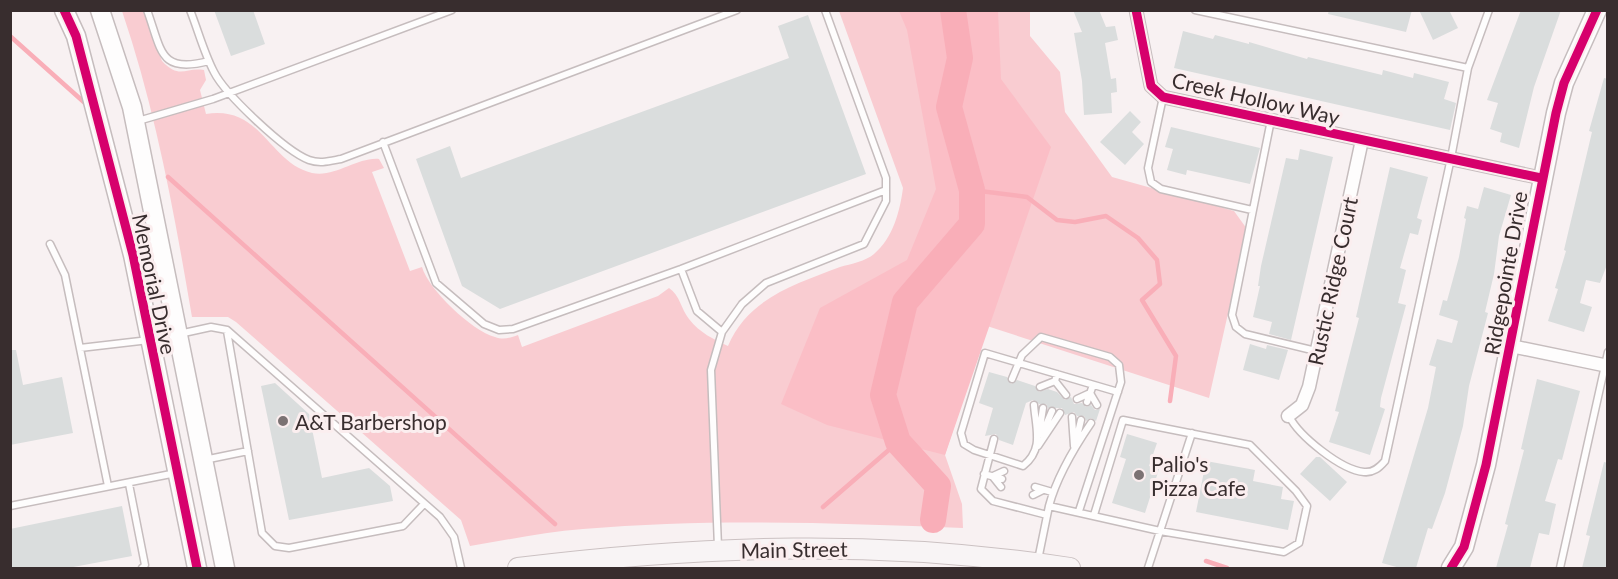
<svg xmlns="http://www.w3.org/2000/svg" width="1618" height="579" viewBox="0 0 1618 579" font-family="Lato,sans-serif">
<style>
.green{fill:#f9ccd1}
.forest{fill:#fbbec6}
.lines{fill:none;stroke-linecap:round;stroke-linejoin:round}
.stream{stroke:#f9aeb8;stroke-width:4.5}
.river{stroke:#f9aeb8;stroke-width:26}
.building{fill:#dadddd}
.lane-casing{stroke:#c6bdbe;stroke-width:9}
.street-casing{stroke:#c6bdbe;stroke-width:15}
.secondary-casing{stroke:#c6bdbe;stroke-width:21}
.primary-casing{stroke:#cbc1c2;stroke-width:22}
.lane{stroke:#fefdfd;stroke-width:6}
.street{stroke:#fefdfd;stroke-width:12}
.secondary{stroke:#fefdfd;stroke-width:18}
.primary{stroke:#f8f4f5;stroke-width:20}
.cycleway-casing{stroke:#fbeeef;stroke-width:13}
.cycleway{stroke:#d6006c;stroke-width:9}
.poi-dot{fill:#7b7273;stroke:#fbeeef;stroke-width:2}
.labels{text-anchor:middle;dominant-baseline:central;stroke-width:6;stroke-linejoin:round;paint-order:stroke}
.street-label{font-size:21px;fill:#382d2e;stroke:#fbeeef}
.poi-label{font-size:21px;fill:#382d2e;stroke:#fbeeef;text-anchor:start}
</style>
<rect width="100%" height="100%" fill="#f8f1f2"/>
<path class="green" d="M122 11H143L162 61C180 80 185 67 204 70L206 80 200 90 206 114C262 105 269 163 312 173 335 178 357 157 379 159L384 168 372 172 410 271 422 267C428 289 472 331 495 337 503 340 510 338 518 335L522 347 658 296 669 288C680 295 681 309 689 319 700 333 713 339 728 346 748 298 796 284 840 267 851 264 866 261 874 254 893 238 900 211 903 188L839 11H1030V36L1060 72 1065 112 1112 177 1234 211 1247 229 1209 398 987 326 945 455 962 504 963 528C837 523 709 518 583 529 545 532 507 540 470 546L461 520 236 322 228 317H192C174 212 156 111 122 11Z"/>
<path class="forest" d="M899 11H998L1001 79 1051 147 945 455 827 425 781 404 820 308 907 260 936 189 907 30Z"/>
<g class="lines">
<path class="stream" d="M10 36 86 104
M168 177 555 524
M972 190 1027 197 1057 220 1075 222 1106 216 1138 238 1157 260 1160 284 1142 300 1176 356 1170 401
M823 507 898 442
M1206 561 1227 568"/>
<path class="river" d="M933 520 938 486 898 442 883 395 905 302 972 224V190L949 107 960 58 953 10"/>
</g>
<path class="building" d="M214 10H253L265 44 231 56Z
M1073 10H1099L1106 27 1115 26 1118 40 1105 43 1111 79 1116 78 1117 92 1111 93 1112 113 1084 115 1082 81 1074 33 1082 32Z
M1329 10H1412L1406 32 1328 14Z
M1419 10H1449L1458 28 1433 40Z
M1521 10H1561L1534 87 1519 148 1500 142 1502 133 1490 129 1498 103 1487 100Z
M808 15 866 174 500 309 462 286 416 159 450 146 461 178 789 58 778 26Z
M1183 31 1213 39 1215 35 1249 44V42L1307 59 1308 57 1382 75 1383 70 1413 78 1414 73 1449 82 1444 99 1456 103 1450 130 1174 68Z
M1604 78 1608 79V262L1600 283 1586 280 1580 303 1592 307 1584 332 1548 321 1558 289 1555 288 1566 251 1564 250 1592 132 1589 131Z
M1130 111 1141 122 1132 132 1144 144 1125 165 1100 142Z
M1171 127 1260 148 1250 184 1187 170 1186 175 1167 170 1173 149 1165 147Z
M1300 149 1333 157 1291 340 1269 334 1272 322 1253 317 1260 286H1258L1261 266 1286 158 1298 160Z
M1390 167 1428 177 1417 218 1422 220 1418 235 1410 233 1400 268 1406 270 1398 303 1406 305 1381 398 1380 407 1385 409 1370 455 1329 442 1339 412 1335 411 1359 318 1356 317Z
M1484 187 1511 195 1499 236 1494 274 1485 312 1488 313 1469 386 1463 426 1445 493 1432 529 1428 528 1416 568H1400L1382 563 1428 408 1436 367 1429 365 1437 339 1452 343 1458 321 1439 315 1443 300 1447 301 1459 257 1466 219 1464 218 1467 206 1478 209Z
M1250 344 1266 349 1267 345 1288 350 1279 380 1243 370Z
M10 350H16L23 385 62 377 73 433 10 445Z
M989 372 1007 377 1011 384 1017 380 1035 386 1039 392 1048 389 1057 392 1065 400 1071 397 1074 404 1082 403 1086 407 1091 405 1095 410 1100 409 1096 421 1091 418 1086 421 1084 416H1077L1074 412 1065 415 1062 408H1048L1046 404H1039L1033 400 1026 403 1013 445 999 440 996 434 985 436 993 408 979 403Z
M1537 379 1580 391 1562 460 1558 459 1545 501 1556 504 1549 535 1539 533 1530 568H1496L1508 525 1505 524 1524 450 1521 449Z
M275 383 309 414 322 478 369 468 390 486 393 501 289 520 261 386Z
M1127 434 1157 443 1149 466 1159 469 1145 513 1112 503 1126 459 1120 457Z
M1316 457H1320L1347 482 1330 501 1300 474Z
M1206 461 1255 470 1253 481 1283 487 1281 499 1294 501 1288 530 1196 512Z
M1604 462 1608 463V568H1582L1590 536 1586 535Z
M122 506 132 556 68 568H10V529Z"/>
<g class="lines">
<g class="lane-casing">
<path id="lane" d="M147 10C162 51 159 74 209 61
M190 10C198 30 204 53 214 72 225 94 285 151 309 160 320 164 330 161 341 159L737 10
M1195 10 1468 68
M1163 97 1148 168 1151 182 1161 189 1252 210
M1271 120 1232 315 1236 327 1245 334 1316 351
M138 121 213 99 452 10
M383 142 436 283 484 324 499 330 513 329 681 269 886 190
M50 244 65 275 108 486
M681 269 697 311 722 332
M227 331 262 533 275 546 289 548 403 526 424 504
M179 334 211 327 227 330 440 517 454 537 461 568
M80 348 149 340
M1012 379 1022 355 1041 337 1110 357 1119 365 1121 382 1079 511
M1055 381 1066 395
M1040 387 1055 381 1057 374
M1090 393 1097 405
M1077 399 1090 393
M1087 402 1093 385
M1034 405C1036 430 1044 449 1023 466L974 450 964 444 961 433 985 353 1118 392
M1289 416C1299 436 1341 470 1364 472 1373 473 1379 468 1385 461L1451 158 1468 68 1489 10
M1072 417 1074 446
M1043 432 1052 411
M1039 434 1043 408
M994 439 981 489 993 501 1047 515
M1076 441 1081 420
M1038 446 1060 413
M204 460 248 451
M984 474 1002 479
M993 476 1004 471
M993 477 1001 487
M129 484 145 565 142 568
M1035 487 1052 492
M1033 495 1043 490
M10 506 176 473
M1049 506C1057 476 1074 448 1091 423
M718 547 711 370 722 332 742 304 766 283 864 244 886 201V178L825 10
M1038 560 1049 506 1160 531 1284 552 1299 543 1307 506 1296 491 1250 445 1123 420 1094 515
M1148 568 1192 433
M1560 568 1608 352"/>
</g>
<g class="street-casing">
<path id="street" d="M1136 10 1151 86 1163 97 1541 178
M1511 346 1608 366
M1288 416 1302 405 1309 387 1362 140"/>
</g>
<g class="secondary-casing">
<path id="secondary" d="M64 10 76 36 133 255 197 568
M100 10 132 107 225 568
M1451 568 1464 547 1486 465 1556 113 1564 83 1597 10"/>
</g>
<g class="primary-casing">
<path id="primary" d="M518 568C705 545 883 539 1070 568"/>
</g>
<use href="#lane" class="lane"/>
<use href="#street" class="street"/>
<use href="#secondary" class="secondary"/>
<use href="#primary" class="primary"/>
<g class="cycleway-casing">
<path id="cycleway" d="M64 10 76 36 133 255 197 568
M1136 10 1151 86 1163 97 1541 178
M1451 568 1464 547 1486 465 1556 113 1564 83 1597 10"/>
</g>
<use href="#cycleway" class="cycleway"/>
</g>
<g class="poi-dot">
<circle cx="283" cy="421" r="6"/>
<circle cx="1139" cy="475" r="6"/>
</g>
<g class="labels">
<g class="street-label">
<text transform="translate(1256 98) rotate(13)">Creek Hollow Way</text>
<text transform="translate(1505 273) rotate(-80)">Ridgepointe Drive</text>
<text transform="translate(1332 281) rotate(-78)">Rustic Ridge Court</text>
<text transform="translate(155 284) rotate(78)">Memorial Drive</text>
<text transform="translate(794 549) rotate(-1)">Main Street</text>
</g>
<g class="poi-label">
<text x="295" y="421">A&amp;T Barbershop</text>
<text x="1151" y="463">Palio's<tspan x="1151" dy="24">Pizza Cafe</tspan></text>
</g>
</g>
<rect width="1618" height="579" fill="none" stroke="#382d2e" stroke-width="24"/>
</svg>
